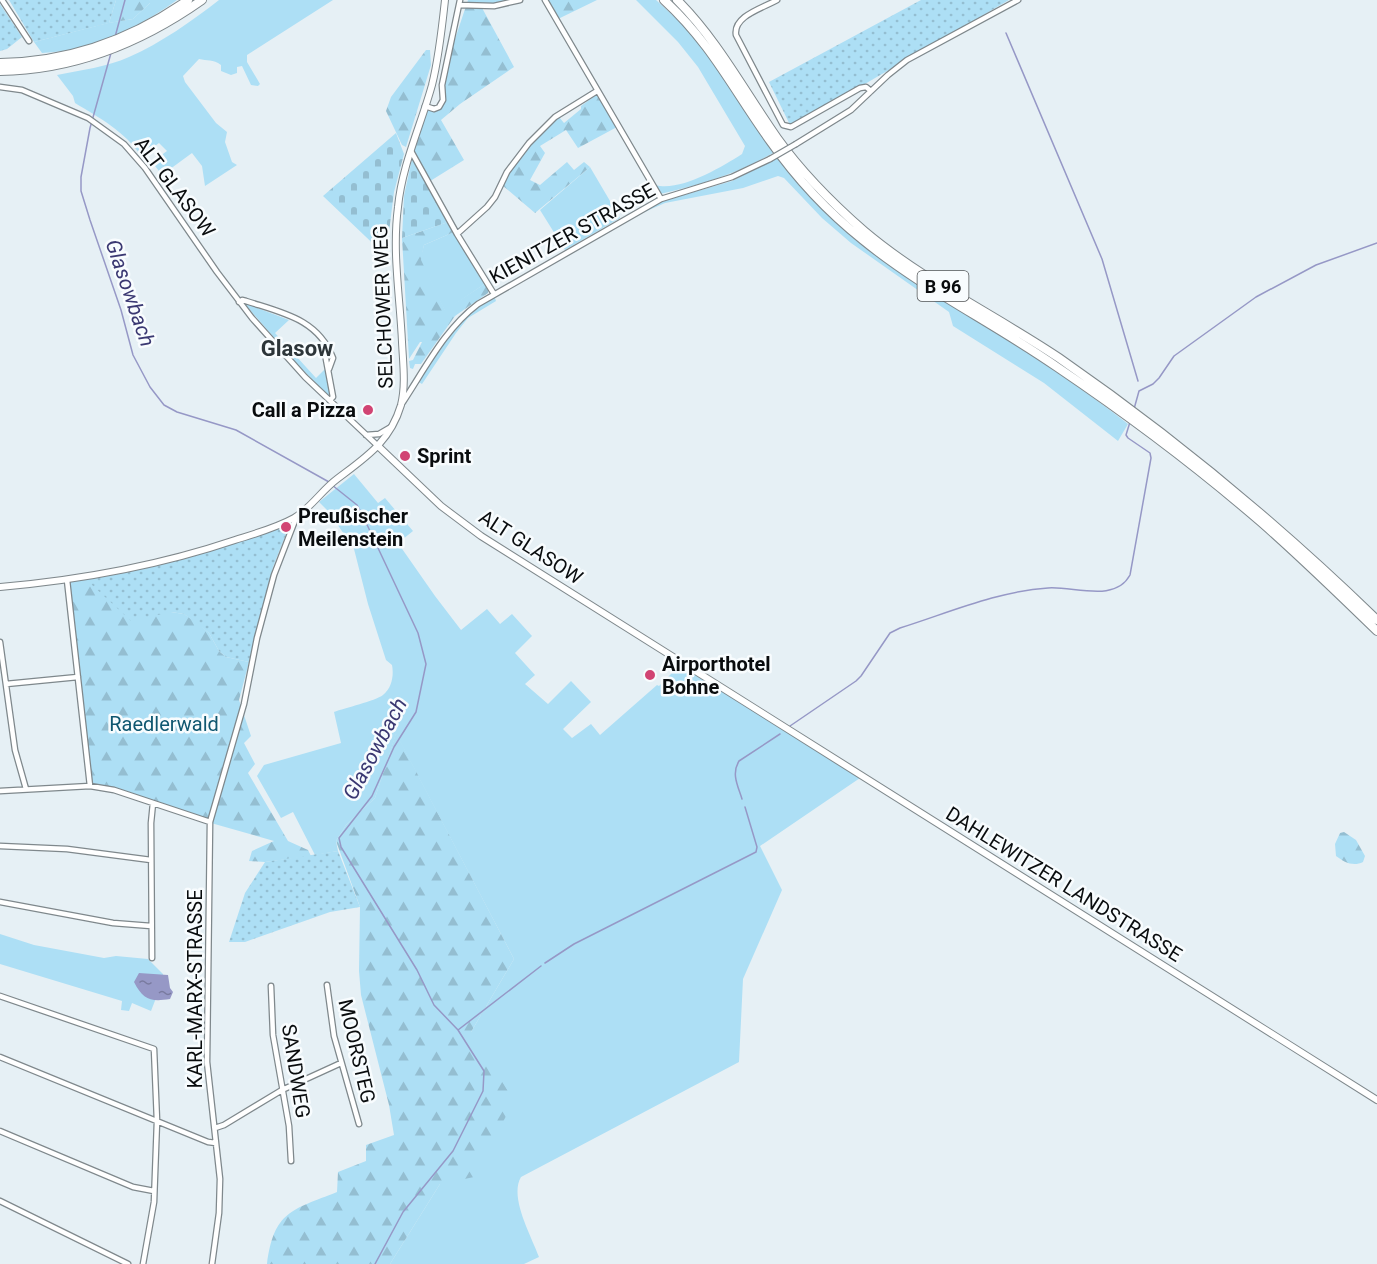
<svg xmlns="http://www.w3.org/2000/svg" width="1377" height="1264" viewBox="0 0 1377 1264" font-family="Roboto,sans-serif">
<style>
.grass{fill:#addff5}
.forest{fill:url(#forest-firs)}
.cemetery{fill:url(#cemetery-stones)}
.garden{fill:url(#garden-dots)}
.water{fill:url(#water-ripples)}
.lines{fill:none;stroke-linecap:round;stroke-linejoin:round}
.stream{stroke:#9698c6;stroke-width:1.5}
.street-casing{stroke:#7f888c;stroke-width:7}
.secondary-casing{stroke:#7f888c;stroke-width:8}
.highway-casing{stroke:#7f888c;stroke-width:10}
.street{stroke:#fff;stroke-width:4.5}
.secondary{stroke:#fff;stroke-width:6}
.highway{stroke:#fff;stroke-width:8}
.street-bridge-casing{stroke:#7f888c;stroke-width:7;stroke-linecap:butt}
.street-bridge{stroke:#fff;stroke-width:4.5}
.poi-dot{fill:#d14473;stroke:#f8fcfe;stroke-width:2}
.labels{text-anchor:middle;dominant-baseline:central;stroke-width:5;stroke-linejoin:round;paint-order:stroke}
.shield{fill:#f8fcfe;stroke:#515456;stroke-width:1.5}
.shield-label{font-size:18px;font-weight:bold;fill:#090c0e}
.street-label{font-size:20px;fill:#090c0e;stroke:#f8fcfe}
.poi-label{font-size:20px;font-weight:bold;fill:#090c0e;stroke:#f8fcfe;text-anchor:start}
.park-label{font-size:20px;fill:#0f5770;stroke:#f8fcfe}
.water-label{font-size:21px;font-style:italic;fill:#3a3872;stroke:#f8fcfe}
.quarter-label{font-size:22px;font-weight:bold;fill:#2d3539;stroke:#f8fcfe}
</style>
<defs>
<pattern id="forest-firs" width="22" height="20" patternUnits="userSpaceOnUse" patternTransform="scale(1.5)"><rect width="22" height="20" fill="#addff5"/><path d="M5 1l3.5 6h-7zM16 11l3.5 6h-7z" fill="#94bed1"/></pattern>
<pattern id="cemetery-stones" width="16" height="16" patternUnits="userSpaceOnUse" patternTransform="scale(1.5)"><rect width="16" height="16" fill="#addff5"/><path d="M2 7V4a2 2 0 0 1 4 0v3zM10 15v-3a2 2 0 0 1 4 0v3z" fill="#94bed1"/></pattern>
<pattern id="garden-dots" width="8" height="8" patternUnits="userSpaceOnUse" patternTransform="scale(1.5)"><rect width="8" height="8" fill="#addff5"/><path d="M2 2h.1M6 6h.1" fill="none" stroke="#94bed1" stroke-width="1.8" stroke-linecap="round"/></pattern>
<pattern id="water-ripples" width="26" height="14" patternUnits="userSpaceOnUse" patternTransform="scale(1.5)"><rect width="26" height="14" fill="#9698c6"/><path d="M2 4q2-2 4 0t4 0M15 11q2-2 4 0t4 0" fill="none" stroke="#797a9f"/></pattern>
</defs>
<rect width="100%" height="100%" fill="#e6f0f5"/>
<path class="grass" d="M149 0H177C148 21 115 39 80 48 68 51 54 52 42 53L34 42 108 23 133 19 150 3Z
M219 0H333L247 55V62L260 84 258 86 251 85 242 66 237 67V73L231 75 221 71V65C213 59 207 61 199 59L183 76 185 82 216 123 227 132 225 142 232 162 237 165 205 186 202 166 192 153 162 175 152 162 167 151 159 143 141 156C126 132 98 117 75 103L73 96 57 75C81 70 107 67 129 57 161 43 192 21 219 0Z
M636 0H656L678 20 712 59 773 153C737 174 700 185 660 194L655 185C680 192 720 168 742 154L745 146 698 67 678 42Z
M777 158C803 190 830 220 863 246 905 279 952 305 997 333 1042 362 1086 391 1128 424L1118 441 1044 383 953 326 949 312 851 243 822 218 784 178 778 176 743 188 665 203 640 214 660 202 732 181Z
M590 167 620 218 565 250 540 210Z
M454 232 486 283 445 311 420 260 424 245Z
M494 295 496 301 468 318 456 333 422 384 417 381 453 329 465 316Z
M244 303 289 320 275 333 316 378 326 368 331 394 329 396 294 361Z
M354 474 378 503 385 498 413 531 398 543 435 596 461 630 487 609 500 624 512 614 532 636 515 653 535 675 525 684 548 704 571 681 591 702 563 729 572 738 591 724 600 735 657 685 659 686 680 665 706 681 704 684 709 688 713 685 860 778 760 846 782 890 743 979 739 1062 521 1177C509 1197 531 1235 539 1257L524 1264H390L440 1184 471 1032 514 959 396 734 375 798 346 825 336 841 338 851 315 855 293 812 281 818 257 776 264 765 341 743 334 712C345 708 375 701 383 695 392 688 394 675 392 665L386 660 368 604 354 549 329 512 319 502Z
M0 934 34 945 104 958 116 956 148 959 163 974V980L151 1011 132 1003 129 1011 121 1010 122 1001 0 964Z"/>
<path class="forest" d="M116 0H149L151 2 133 19 109 23Z
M468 0H508L481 6 514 67 460 104 441 120 464 160 427 183 413 154 429 106 441 109 444 102 445 84 452 48Z
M547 0H597L558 19Z
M426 50H430L431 65 406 147 402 145 386 111 391 97Z
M596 95 606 106 617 127 578 148 566 130 540 146 545 153 530 180 540 185 567 162 574 170 584 162 590 167 535 213 502 185C518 160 535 136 559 117L564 123 581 109V106Z
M448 222 454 232 424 245 421 260 445 310 486 283 489 288 488 293 455 316 421 364H415L413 369 410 368 409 361 413 360 422 342H420L409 359 402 238Z
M94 578 171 612 184 614 196 622 209 633 219 651 226 657 249 662 239 700 251 736 244 743 255 764 248 773 288 841 308 850 311 856 265 862 249 861 252 851 274 841 211 823 91 784 70 582Z
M396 733 514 959 471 1032 514 1101 474 1177 440 1184 390 1264H267C274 1211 292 1210 337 1192L338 1172 366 1161V1145L394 1135 389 1105 361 995 359 971 360 907 336 841 346 825 375 798Z
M1344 832 1356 840 1365 856 1363 862C1353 867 1344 862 1336 856L1335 844 1340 833Z"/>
<path class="cemetery" d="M396 133 404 154 394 192 386 256 323 196Z
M413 154 448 222 402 238 404 196Z"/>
<path class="garden" d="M9 0H116L109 23 34 42Z
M921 0H1009L791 127 769 82Z
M0 4 22 37 7 49 0 51Z
M286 525 288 529 273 567 249 662 226 657 219 651 209 633 184 614 171 612 131 621 91 584 90 581 94 578Z
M338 851 360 907 330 912 245 942H229L245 893 265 862Z"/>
<path class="water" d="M139 973 168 975 170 988 173 992 170 999C151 1002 143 1000 134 982Z"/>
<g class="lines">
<path class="stream" d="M1006 33 1102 259 1138 381
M115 37 125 0
M111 53 90 128 81 177V191L90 220 121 310 133 355 150 387 164 405 177 412 236 430 329 482
M1134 409 1139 391 1153 384 1159 378 1174 356 1256 297 1316 265 1377 243
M332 485 357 505 362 514 418 633 426 664 416 712 394 747 372 796 339 838 341 847 417 970 434 1005 458 1030 484 1071 483 1091 453 1151 403 1212 375 1264
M790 726 856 681 861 676 890 633 900 628C948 613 998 591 1048 588 1074 586 1115 603 1130 575L1151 458 1150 453 1128 438 1126 435 1130 422
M742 799C738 786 731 774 739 761L780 734
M545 963 574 944 756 852 757 847 745 807
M458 1030 541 966"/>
<g class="street-casing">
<path id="street" d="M2 0 29 41
M545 0 661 199
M777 0C763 8 733 16 736 35L783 125 791 127 860 88 866 87 871 91
M459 5 494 6 520 0
M0 87 22 90 88 118 124 144 145 168 217 272 252 318 305 377 379 447
M425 106 434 109 439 107 443 100 442 85 460 0
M796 144 851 110 888 75 907 60 1018 0
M411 151 457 234 494 294
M457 234 487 207 495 197 507 172 529 143 555 117 597 91
M239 302 242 300 246 301C283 313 318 319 333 358L329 369
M325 346V354L333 397 330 400
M403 402C426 367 445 329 478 304L661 199 732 177 770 159
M366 435 379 434 391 427
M67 580 90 786
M0 642 15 750 26 789
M6 684 78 677
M0 791 90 786 114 790 210 822
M0 846 67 849 151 860
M0 902 113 923 151 926
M152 958 151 823 153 803
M327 985 334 1036 359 1124
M271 986 273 1035 289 1126 291 1161
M0 996 154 1049 157 1121 154 1202 143 1264
M0 1057 208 1142 216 1143
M215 1128 224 1125 282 1090 341 1063
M0 1131 133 1187 154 1191
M0 1201 128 1264
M212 1264 219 1213 220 1179 207 1062 210 822 244 704 257 638 274 575 296 518"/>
</g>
<g class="secondary-casing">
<path id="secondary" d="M379 447 441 506 481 536 1377 1100
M0 587C80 580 158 566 235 540 254 534 276 528 294 518 310 509 322 490 337 479 366 457 390 442 401 405 406 385 403 363 402 342 400 297 392 252 398 207 402 165 421 125 432 85 439 57 442 28 445 0"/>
</g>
<g class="highway-casing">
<path id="highway" d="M664 0C712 44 734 91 771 142 797 179 828 212 863 240 923 289 994 323 1057 367 1128 415 1196 466 1261 522 1301 557 1339 594 1377 631
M677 0C718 41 744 91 777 138 802 173 832 203 864 231 923 281 995 315 1059 358 1173 437 1278 524 1377 620
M0 63C69 62 131 40 188 0
M0 71C75 70 141 43 202 0"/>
</g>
<use href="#street" class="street"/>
<use href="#secondary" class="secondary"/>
<use href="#highway" class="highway"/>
<g class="street-bridge-casing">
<path id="street-bridge" d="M770 159 796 144"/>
</g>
<use href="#street-bridge" class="street-bridge"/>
</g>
<g class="poi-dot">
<circle cx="368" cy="410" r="6"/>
<circle cx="405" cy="456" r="6"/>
<circle cx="286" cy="527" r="6"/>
<circle cx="650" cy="675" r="6"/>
</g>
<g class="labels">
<rect class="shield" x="917.5" y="271" width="51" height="30" rx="4.5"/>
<g class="shield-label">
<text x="943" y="286">B 96</text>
</g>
<g class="street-label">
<text transform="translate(175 187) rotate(53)">ALT GLASOW</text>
<text transform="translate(572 233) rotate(-29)">KIENITZER STRASSE</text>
<text transform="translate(383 307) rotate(-92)">SELCHOWER WEG</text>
<text transform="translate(531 547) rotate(33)">ALT GLASOW</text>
<text transform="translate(1064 884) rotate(32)">DAHLEWITZER LANDSTRASSE</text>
<text transform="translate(195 989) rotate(-90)">KARL-MARX-STRASSE</text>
<text transform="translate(357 1051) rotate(77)">MOORSTEG</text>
<text transform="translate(296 1071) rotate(81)">SANDWEG</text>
</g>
<g class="poi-label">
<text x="356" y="410" text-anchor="end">Call a Pizza</text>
<text x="417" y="456">Sprint</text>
<text x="298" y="516">Preußischer<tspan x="298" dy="23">Meilenstein</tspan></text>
<text x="662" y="664">Airporthotel<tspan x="662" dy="23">Bohne</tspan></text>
</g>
<g class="park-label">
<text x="164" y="724">Raedlerwald</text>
</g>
<g class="water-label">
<text transform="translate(130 293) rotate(71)">Glasowbach</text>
<text transform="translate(375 749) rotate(-62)">Glasowbach</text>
</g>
<g class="quarter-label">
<text x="297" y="348">Glasow</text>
</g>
</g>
</svg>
